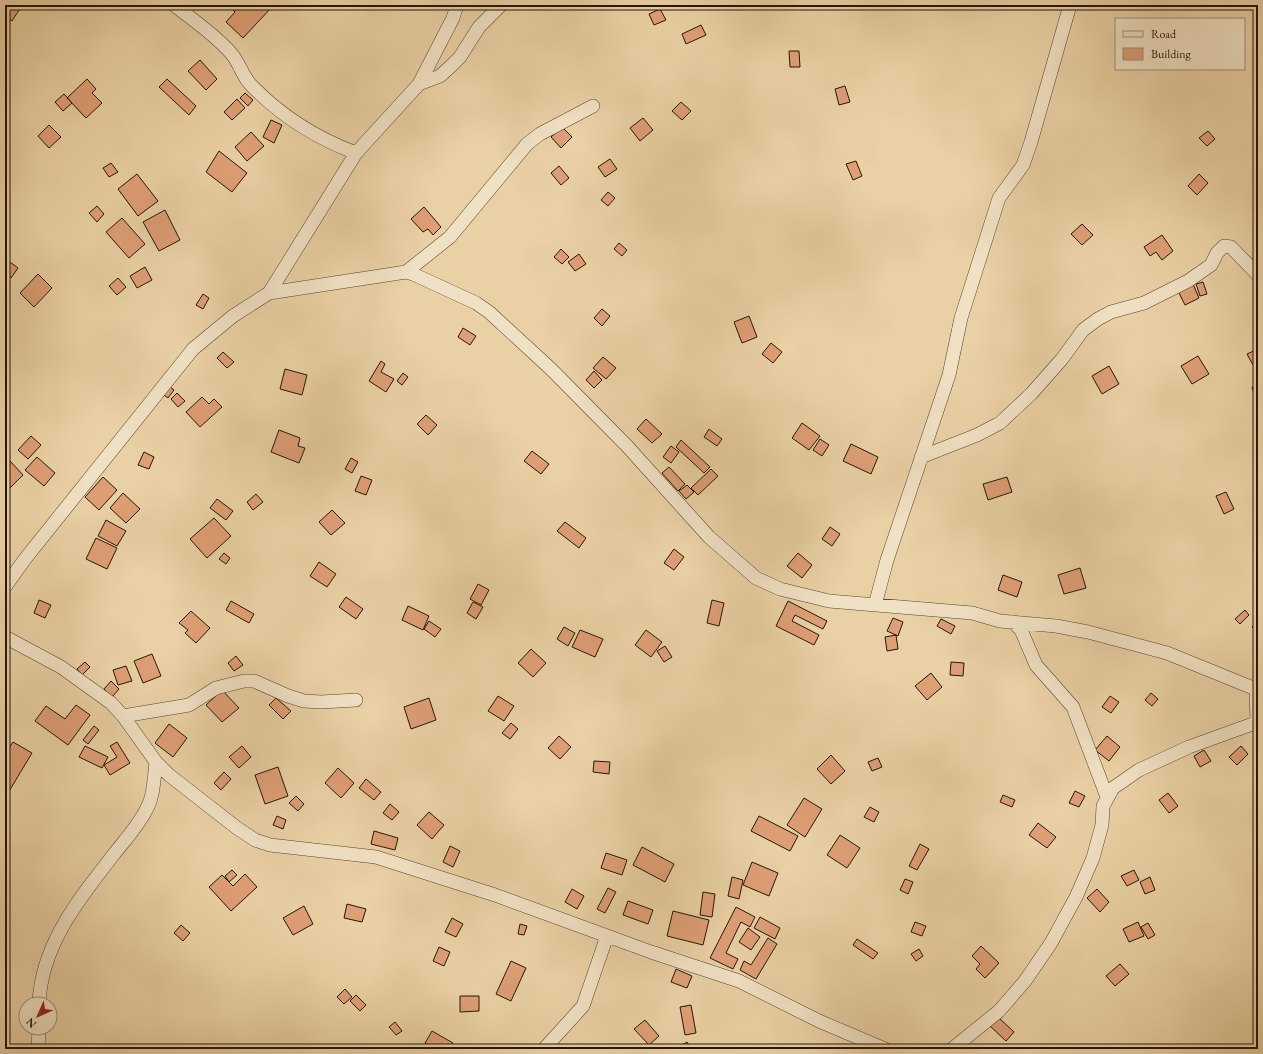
<svg xmlns="http://www.w3.org/2000/svg" width="1263" height="1054" viewBox="0 0 1263 1054" font-family="'EB Garamond',serif">
<style>
.building{fill:#df9f76;stroke:#251505}
.lines{fill:none;stroke-linecap:round;stroke-linejoin:round}
.street-casing{stroke:#56442d;stroke-width:14}
.street{stroke:#f1e1c4;stroke-width:13}
</style>
<rect width="100%" height="100%" fill="#ead1a5"/>
<filter id="stains"><feTurbulence type="fractalNoise" baseFrequency=".005" numOctaves="4"/><feColorMatrix values="0 0 0 0 .2 0 0 0 0 .09 0 0 0 0 .02 0 0 0 .5 -.17"/></filter>
<radialGradient id="worn" r=".72"><stop offset=".6" stop-color="#630" stop-opacity="0"/><stop offset="1" stop-color="#630" stop-opacity=".3"/></radialGradient>
<path class="building" d="M5 5 21 7 12 21 5 16Z
M234 5H267L271 8 243 38 226 22 235 12 231 8Z
M344 5H357L355 9Z
M660 9 666 20 654 25 649 14Z
M701 25 706 35 686 44 682 34Z
M789 51H799L800 67H790Z
M200 60 217 79 206 90 188 71Z
M87 79 96 89 92 93 102 103 86 118 67 98Z
M167 79 196 106 189 115 159 87Z
M845 86 850 102 839 105 835 89Z
M245 93 253 100 248 106 240 98Z
M64 94 72 103 63 111 55 102Z
M237 99 245 108 232 120 224 112Z
M681 102 691 111 682 120 672 111Z
M643 118 653 130 640 141 630 128Z
M271 120 282 125 274 143 263 137Z
M49 125 61 137 49 148 38 136Z
M562 127 572 137 561 148 551 137Z
M1208 131 1215 139 1207 146 1199 138Z
M251 132 264 146 247 161 235 147Z
M219 151 247 173 232 192 206 172Z
M610 159 617 169 605 177 598 167Z
M856 161 862 176 853 180 846 164Z
M111 163 118 172 109 177 103 168Z
M559 166 569 178 561 185 551 173Z
M137 174 158 201 138 216 118 189Z
M1199 174 1208 183 1197 195 1188 186Z
M608 192 615 198 608 206 601 200Z
M97 206 104 214 97 222 89 213Z
M424 207 441 227 433 235 428 229 423 232 411 219Z
M165 210 180 240 159 251 143 222Z
M122 218 145 244 129 258 106 232Z
M1082 224 1093 235 1082 245 1071 234Z
M1162 235 1173 251 1162 260 1156 252 1150 256 1144 247Z
M619 243 627 250 622 256 614 249Z
M561 249 569 257 562 264 554 257Z
M579 254 586 264 575 271 568 262Z
M10 262 18 268 11 278 5 274V270Z
M145 267 152 280 137 288 130 276Z
M38 274 52 288 34 307 20 293Z
M118 278 126 287 117 295 109 286Z
M1203 282 1207 294 1200 296 1196 284Z
M1193 284 1199 298 1185 305 1178 291Z
M203 294 209 298 203 309 196 305Z
M602 309 610 316 602 326 594 318Z
M749 316 757 337 742 343 734 322Z
M463 328 476 336 470 345 458 337Z
M771 343 782 352 773 363 762 354Z
M1258 349V363L1253 365 1247 354Z
M223 352 234 362 227 368 217 358Z
M1198 356 1209 374 1192 384 1181 366Z
M603 357 616 368 606 379 593 368Z
M381 361 385 364 381 372 394 379 386 392 369 381Z
M1109 366 1119 384 1102 394 1092 376Z
M285 369 307 375 302 395 280 389Z
M594 371 602 380 594 388 586 380Z
M403 373 408 377 402 385 397 381Z
M167 385 174 390 168 398 161 393Z
M1258 386V399L1256 400 1252 387Z
M177 393 185 401 178 407 171 399Z
M202 397 209 404 214 399 222 407 200 427 186 412Z
M426 415 437 425 428 435 417 424Z
M646 419 662 434 652 443 637 429Z
M802 423 820 436 809 450 792 438Z
M709 429 722 439 717 446 704 437Z
M279 430 300 438 298 446 305 448 299 463 271 452Z
M31 436 41 445 28 459 18 450Z
M820 439 829 445 822 456 813 450Z
M681 440 710 467 704 473 676 447Z
M851 444 878 457 871 474 843 461Z
M671 446 679 452 671 463 663 457Z
M532 451 549 464 541 474 524 461Z
M144 452 154 457 149 469 138 465Z
M37 457 55 473 44 486 25 470Z
M351 458 358 462 352 473 345 469Z
M10 461 23 475 8 490 5 487V466Z
M669 467 685 484 678 491 662 473Z
M711 469 718 476 698 495 691 488Z
M361 476 372 480 366 495 355 491Z
M103 477 117 490 99 510 85 497Z
M1007 477 1012 492 988 500 983 484Z
M687 485 694 492 686 499 679 491Z
M1226 492 1234 509 1224 514 1216 496Z
M123 493 140 509 126 523 110 508Z
M256 494 263 502 253 510 247 502Z
M217 499 233 511 226 520 210 508Z
M332 510 345 523 331 535 319 522Z
M214 518 231 536 207 558 190 539Z
M106 520 126 531 117 546 98 536Z
M565 522 586 538 579 548 557 531Z
M830 527 840 534 832 546 822 539Z
M96 538 117 548 107 569 86 559Z
M674 549 684 557 674 570 664 563Z
M224 553 230 558 226 564 219 559Z
M798 553 812 565 802 578 787 566Z
M319 562 336 574 327 587 310 576Z
M1080 568 1086 588 1064 594 1058 575Z
M1003 575 1022 582 1017 597 998 590Z
M478 584 489 590 481 605 470 599Z
M346 597 363 609 356 619 339 607Z
M39 600 51 605 45 618 34 613Z
M712 600 724 603 719 626 707 623Z
M231 601 254 614 249 623 226 610Z
M788 601 827 621 823 629 795 615 792 621 819 635 814 645 776 626Z
M473 602 483 607 476 619 467 613Z
M408 606 429 616 423 630 402 620Z
M1245 610 1249 615 1240 624 1235 619Z
M191 611 210 628 196 643 185 633 188 630 179 623Z
M893 618 903 622 898 636 887 631Z
M941 619 955 626 951 634 937 626Z
M429 621 441 629 435 637 424 629Z
M1258 621V633L1252 627Z
M564 627 575 633 568 646 557 639Z
M580 630 603 639 595 657 572 647Z
M646 630 662 642 651 657 635 645Z
M896 635 898 649 887 651 885 637Z
M665 646 672 657 664 662 657 651Z
M531 649 546 663 533 677 518 663Z
M152 654 161 676 143 683 134 661Z
M236 656 243 665 234 671 228 663Z
M85 662 90 667 82 675 77 669Z
M951 662 964 663 963 676 950 675Z
M126 666 132 681 118 685 113 670Z
M931 673 942 687 927 700 915 686Z
M111 681 119 689 112 697 104 689Z
M222 690 239 708 222 722 206 705Z
M1151 693 1158 699 1152 706 1145 700Z
M498 696 514 706 504 721 488 711Z
M1110 696 1119 702 1111 713 1102 707Z
M276 698 291 711 283 719 269 705Z
M429 698 436 720 411 729 404 707Z
M76 705 90 715 68 745 35 721 46 706 65 719Z
M511 723 518 729 510 739 502 733Z
M169 724 187 738 173 757 155 743Z
M94 726 99 730 88 744 83 740Z
M559 736 571 747 560 759 548 748Z
M1107 736 1120 747 1109 761 1095 750Z
M13 742 32 753 5 798V754Z
M117 742 130 763 110 775 104 765 117 757 110 746Z
M85 746 108 757 102 768 79 757Z
M242 746 251 757 239 768 229 757Z
M1241 746 1248 754 1237 765 1229 757Z
M1204 750 1211 761 1200 767 1194 756Z
M831 755 845 771 831 784 817 769Z
M878 758 882 767 872 771 868 762Z
M1258 759V769L1253 764Z
M594 761 610 762 609 774 593 772Z
M278 767 288 796 265 804 255 775Z
M338 768 354 783 341 798 325 783Z
M224 772 231 779 221 790 214 783Z
M366 779 381 792 374 800 359 788Z
M1075 791 1085 796 1079 807 1069 803Z
M1168 793 1178 806 1169 813 1159 800Z
M1003 795 1015 800 1012 807 1000 802Z
M296 796 304 804 298 811 289 803Z
M804 798 822 809 805 837 787 825Z
M390 804 399 812 392 820 383 813Z
M870 807 879 812 874 822 864 817Z
M429 812 444 825 432 839 417 825Z
M277 816 286 820 283 829 273 825Z
M759 816 798 836 790 851 751 831Z
M1038 823 1056 837 1047 848 1029 835Z
M374 831 398 838 395 850 371 844Z
M840 835 860 848 847 868 827 855Z
M920 844 929 849 917 870 909 866Z
M450 846 460 851 453 867 443 862Z
M642 847 674 864 665 882 633 865Z
M606 853 627 860 622 875 601 868Z
M752 862 778 873 769 896 743 885Z
M232 870 237 875 229 882 225 876Z
M1134 870 1139 880 1127 886 1121 876Z
M245 874 257 887 231 911 209 887 222 875 233 886Z
M732 877 743 880 739 899 728 896Z
M1150 877 1155 890 1145 894 1140 882Z
M905 879 913 882 908 894 900 890Z
M608 888 616 892 605 913 597 909Z
M572 889 584 896 577 909 565 902Z
M1097 889 1109 902 1100 912 1087 898Z
M703 892 715 894 712 917 700 915Z
M628 901 653 910 648 924 623 915Z
M347 904 366 909 362 922 344 918Z
M304 906 313 924 293 935 283 918Z
M736 907 755 917 750 927 741 922 726 953 738 959 733 969 710 958Z
M673 911 709 920 703 945 667 936Z
M760 917 780 928 775 939 754 928Z
M452 918 463 924 456 937 445 932Z
M915 922 926 926 922 936 911 932Z
M1138 922 1144 936 1129 942 1123 929Z
M1148 923 1155 935 1148 939 1141 927Z
M520 924 527 926 524 935 518 934Z
M181 925 190 933 183 941 174 933Z
M748 928 760 937 751 950 739 942Z
M768 938 777 944 756 979 740 970 744 961 751 965Z
M857 939 878 953 873 959 853 945Z
M981 946 999 963 985 978 976 969 980 964 972 956Z
M439 947 450 952 444 966 433 961Z
M919 949 923 956 916 961 911 954Z
M511 961 526 968 511 1001 496 994Z
M1120 964 1129 974 1115 986 1106 976Z
M676 969 692 976 687 988 671 982Z
M345 989 352 997 344 1004 337 997Z
M356 995 366 1005 360 1011 350 1001Z
M460 996H479V1011L460 1012Z
M691 1005 696 1033 685 1035 680 1007Z
M998 1017 1014 1032 1006 1041 990 1026Z
M645 1020 659 1036 649 1045 634 1029Z
M395 1022 402 1031 396 1035 389 1027Z
M432 1031 453 1043 449 1049H434L425 1043Z
M687 1042 691 1049H675Z
M89 1044 98 1049H86Z"/>
<g class="lines">
<g class="street-casing">
<path id="street" d="M174 5C193 20 214 34 230 52 239 61 242 76 251 85 281 116 316 138 356 153
M419 84 440 76 451 66 460 57 479 27 501 5
M406 272 450 237 527 144 540 134 593 106
M269 293 406 272 413 274 476 303 489 312 552 370 627 446 709 537 756 578 780 589 829 601 972 613 1000 621 1056 626 1088 632 1167 653 1258 690
M921 457 977 435 1000 423 1031 394 1062 359 1083 330 1098 319 1111 312 1144 303 1188 281 1211 265 1217 253 1224 246 1231 247 1258 275
M5 587 25 559 193 349 233 316 269 293 356 153 419 84 453 18 457 5
M875 605 887 560 949 375 961 318 999 198 1023 165 1031 142 1070 5
M1013 622 1021 630 1036 665 1073 707 1107 797
M5 637 61 667 111 703 123 716 156 762 169 775 237 828 255 840 270 845 376 857 495 895 651 952 739 981 819 1021 885 1049
M1256 689 1257 723
M123 716 189 705 216 688 244 681H254L288 696 304 701 321 702 356 700
M39 1004C41 945 79 899 114 854 125 840 138 826 146 810 154 797 154 777 156 762
M38 1049 39 1028
M544 1049 583 1006 607 936
M952 1049 999 1011 1025 981 1051 943 1076 897 1093 858 1102 825 1103 806 1113 788 1139 770 1189 747 1258 722"/>
</g>
<use href="#street" class="street"/>
</g>
<rect width="1263" height="1054" fill="none" stroke="#ead1a5" stroke-width="20"/>
<rect x="6" y="6" width="1251" height="1042" fill="none" stroke="#251505" stroke-width="2"/>
<rect x="10" y="10" width="1243" height="1034" fill="none" stroke="#251505"/>
<rect x="1115" y="18" width="130" height="52" fill="#f1e1c4" stroke="#9f8f78"/>
<rect x="1123" y="31" width="20" height="6" fill="#f1e1c4" stroke="#9f8f78"/>
<text x="1151" y="38" font-size="12" fill="#251505">Road</text>
<rect x="1123" y="48" width="20" height="12" fill="#df9f76" stroke="#9f8f78"/>
<text x="1151" y="58" font-size="12" fill="#251505">Building</text>
<g transform="translate(38 1016) rotate(225)"><circle r="19" fill="#f1e1c4" stroke="#9f8f78"/>
<path d="M0-3L7 15L0 10L-7 15Z" fill="#8f2418"/>
<text y="-6" font-size="11" font-weight="bold" text-anchor="middle" fill="#251505">N</text>
</g>
<rect width="100%" height="100%" filter="url(#stains)"/>
<rect width="100%" height="100%" fill="url(#worn)"/>
</svg>
